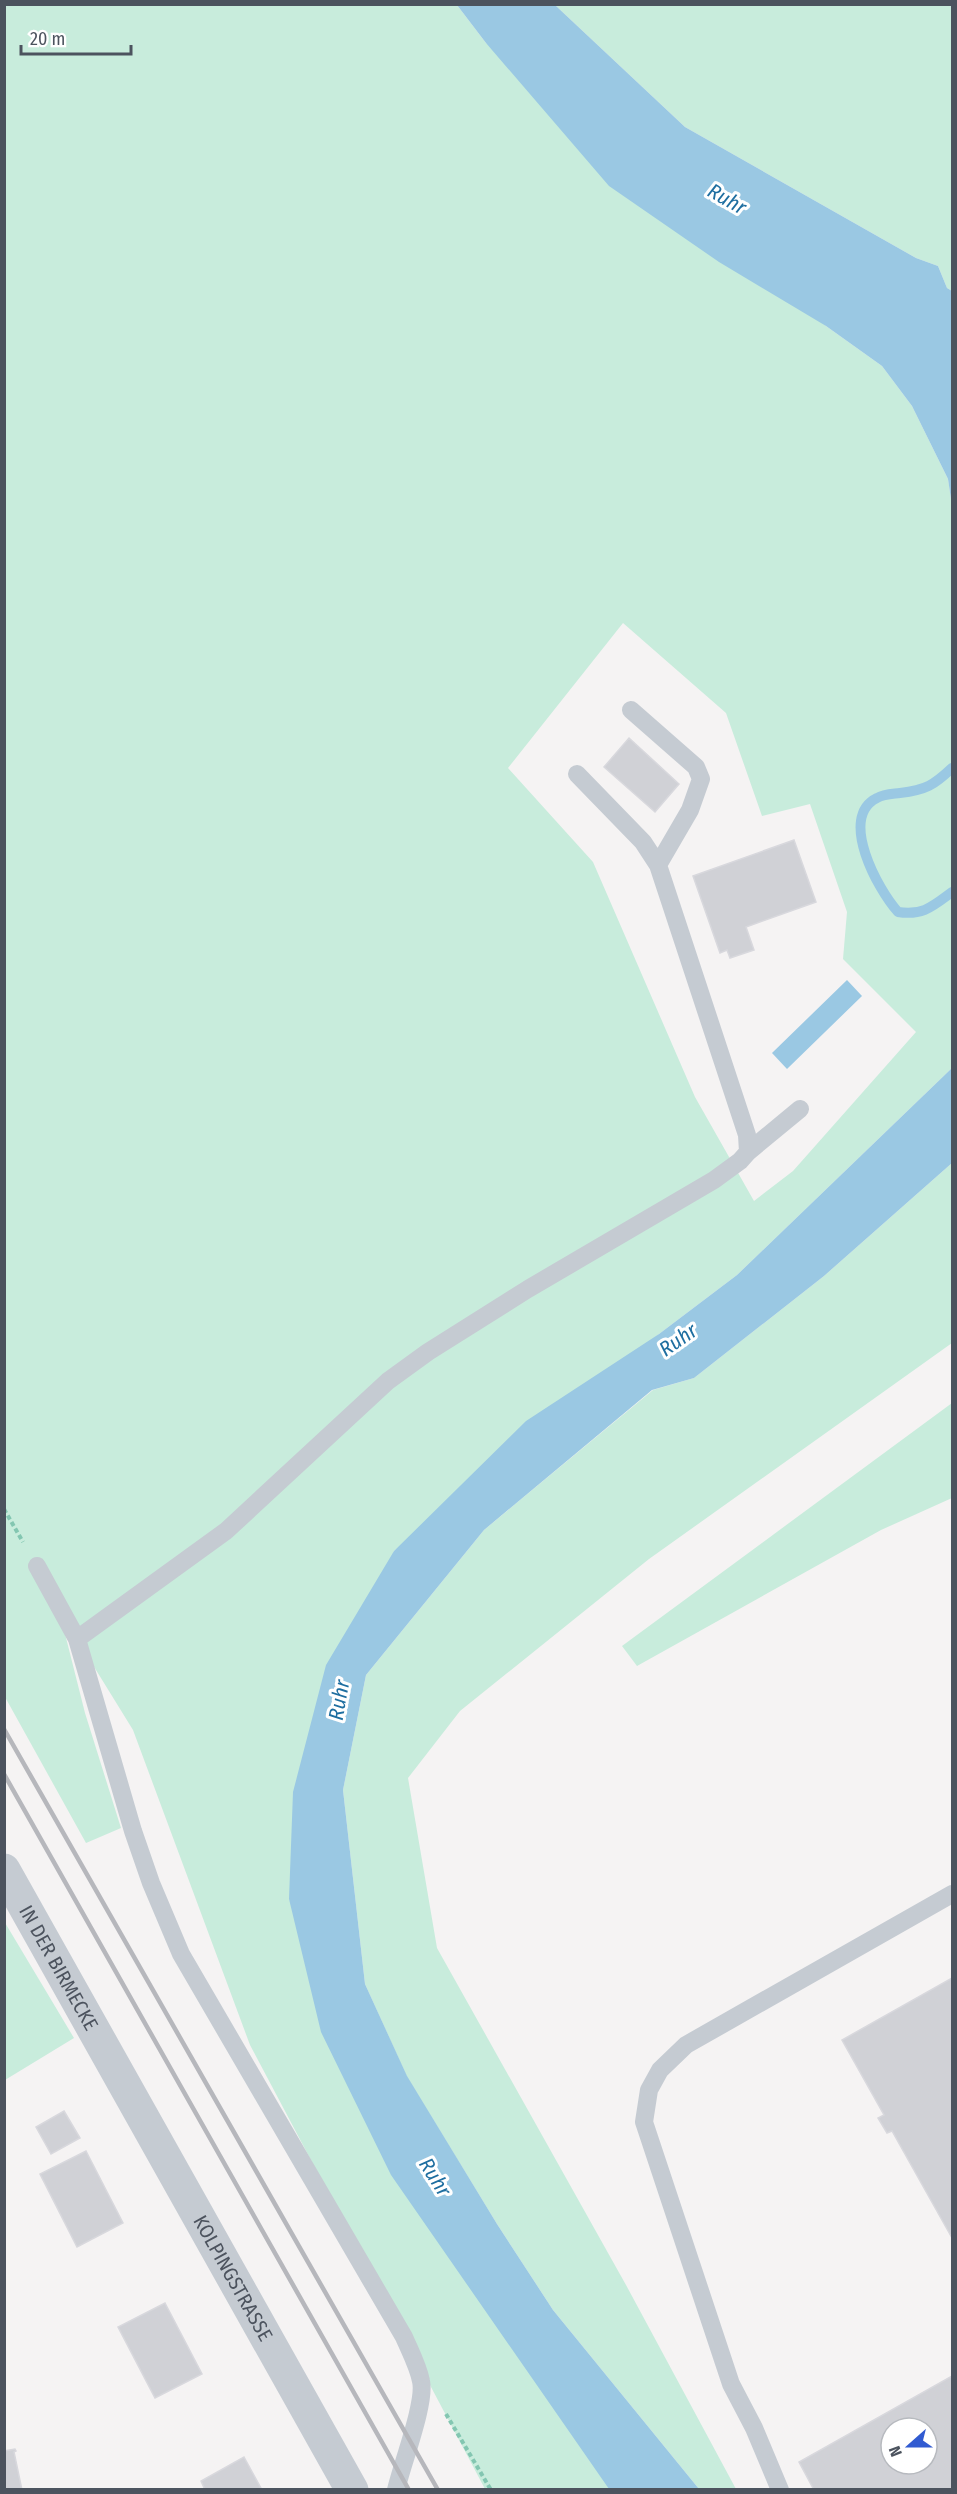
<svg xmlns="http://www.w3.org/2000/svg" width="957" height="2494" viewBox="0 0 957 2494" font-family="'Fira Sans Condensed',sans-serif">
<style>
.green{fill:#c8ecdc;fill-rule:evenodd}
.water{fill:#9ac8e3}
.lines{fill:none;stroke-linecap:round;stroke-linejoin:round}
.stream{stroke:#9ac8e3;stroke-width:10}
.building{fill:#d0d1d6;stroke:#d8d8dd;stroke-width:1.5;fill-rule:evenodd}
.path{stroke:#83c6b1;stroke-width:4;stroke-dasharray:4.5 3;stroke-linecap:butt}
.service{stroke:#c5cbd2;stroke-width:18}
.minor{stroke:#c5cbd2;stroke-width:33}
.rail{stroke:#b6b7bc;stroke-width:4.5}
.labels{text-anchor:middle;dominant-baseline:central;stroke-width:6;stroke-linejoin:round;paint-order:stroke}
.street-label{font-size:20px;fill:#4c535e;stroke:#fff}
.water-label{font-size:21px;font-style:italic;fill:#1e6ea0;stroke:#fff}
</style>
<rect width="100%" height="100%" fill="#f5f3f3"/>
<path class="green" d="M4 5H457L486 43 826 326 882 366 912 406 948 479 952 506V1068L737 1275 659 1334 394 1551 289 1899 609 2489H485L250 2045 133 1730 59 1610 85 1713 121 1828 86 1843 5 1697ZM623 623 726 713 762 816 810 804 847 912 843 959 916 1032 793 1171 754 1201 695 1097 593 862 508 768Z
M555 5H952V291L947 288 938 266 916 258 685 127Z
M952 1163V1343L649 1559 460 1711 408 1778 437 1948 626 2285 736 2489H699L553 2310 497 2224 407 2077 365 1984 343 1790 366 1675 484 1530 653 1390 694 1378 824 1276Z
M952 1403V1498L881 1530 637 1666 622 1646Z
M4 1921 74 2038 5 2080H4Z"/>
<path class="water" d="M457 5H555L685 127 916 258 938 266 947 288 952 291V506L948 479 912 406 882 366 826 326 719 262 609 186 486 43Z
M847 980 862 996 787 1069 772 1053Z
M952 1068V1163L824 1276 694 1378 652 1390 484 1530 366 1675 343 1790 365 1984 407 2076 497 2224 553 2310 699 2489H609L391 2175 321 2032 289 1899 293 1792 326 1665 394 1551 526 1421 659 1334 737 1275Z"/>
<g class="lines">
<path class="stream" d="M952 768C934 785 926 790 900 793 893 794 884 794 877 798 838 817 878 890 898 912 923 916 933 906 952 892"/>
</g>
<path class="building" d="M629 738 679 784 655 812 604 767Z
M794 840 816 902 746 927 754 950 730 958 727 950 720 953 693 876Z
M952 1978V2238L892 2131 887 2133 878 2118 884 2115 842 2040Z
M64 2111 80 2138 51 2154 36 2127Z
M86 2151 123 2223 77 2247 40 2174Z
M165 2303 202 2374 155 2398 118 2327Z
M952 2376V2490H814L799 2462ZM891 2428H927V2464H891Z
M15 2449 16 2451 14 2452 22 2490H4V2451Z
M244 2457 262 2490H205L201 2481Z"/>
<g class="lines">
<path class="path" d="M4 1509 23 1542
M446 2414 491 2490"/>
<path class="service" d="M631 710 696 767 701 779 690 810 658 865
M748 1152 800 1109
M37 1566 77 1639 133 1831 151 1883 181 1954 404 2337C410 2351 418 2366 421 2381 426 2402 402 2464 396 2490
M77 1639 226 1531 388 1381 428 1352 528 1289 714 1180 740 1161 748 1152 747 1135 658 865 643 842 577 774
M780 2490 754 2428 731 2384 644 2122 649 2090 660 2070 686 2045 952 1894"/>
<path class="minor" id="s1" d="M4 1870 352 2490"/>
<path class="rail" d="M4 1729 438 2490
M4 1774 409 2490"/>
</g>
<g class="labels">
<g class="street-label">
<text stroke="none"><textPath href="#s1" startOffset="112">IN DER BIRMECKE</textPath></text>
<text stroke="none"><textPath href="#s1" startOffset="468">KOLPINGSTRASSE</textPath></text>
</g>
<g class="water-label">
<text transform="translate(727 199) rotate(30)">Ruhr</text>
<text transform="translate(678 1340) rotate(-35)">Ruhr</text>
<text transform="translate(339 1700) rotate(-80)">Ruhr</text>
<text transform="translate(435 2177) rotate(58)">Ruhr</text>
</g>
</g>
<rect width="957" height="2494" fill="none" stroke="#4c535e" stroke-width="12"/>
<g transform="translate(909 2446) rotate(249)"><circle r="28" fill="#ffffff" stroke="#b7babf" stroke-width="1.5"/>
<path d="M0-4.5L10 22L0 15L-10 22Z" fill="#315bd1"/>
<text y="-9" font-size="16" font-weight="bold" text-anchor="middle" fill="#4c535e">N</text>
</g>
<path d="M21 45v9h110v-9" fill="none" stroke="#4c535e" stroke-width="3"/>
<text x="30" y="45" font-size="18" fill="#4c535e" stroke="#ffffff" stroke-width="4.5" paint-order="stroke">20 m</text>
</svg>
